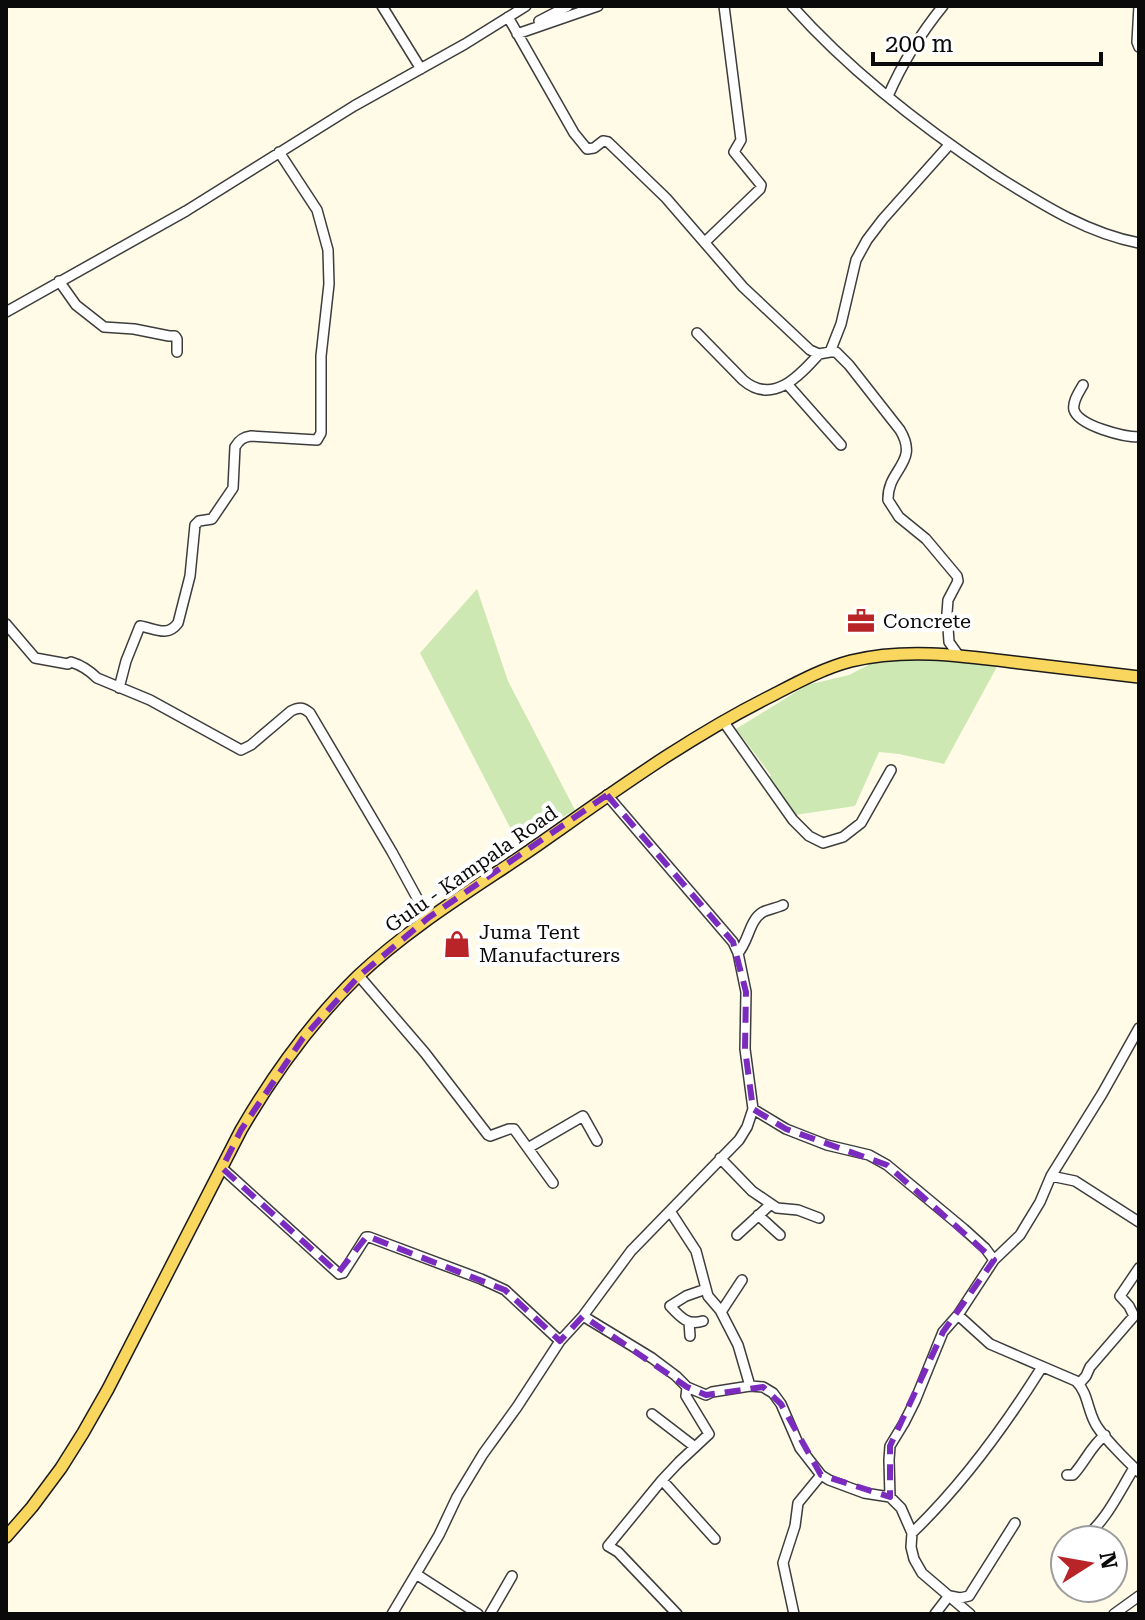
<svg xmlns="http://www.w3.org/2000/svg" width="1145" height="1620" viewBox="0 0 1145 1620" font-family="'Roboto Serif',serif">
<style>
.green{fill:#cde8b2}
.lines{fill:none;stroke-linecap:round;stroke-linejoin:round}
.minor-casing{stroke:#3d3d3d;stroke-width:12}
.major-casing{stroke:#1b1b1b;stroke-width:14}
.minor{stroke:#fff;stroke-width:9}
.major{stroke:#f9d65e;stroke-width:11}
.marked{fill:none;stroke:#7b2cbf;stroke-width:6;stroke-dasharray:16 10;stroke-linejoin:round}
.labels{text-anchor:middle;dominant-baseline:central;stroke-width:8;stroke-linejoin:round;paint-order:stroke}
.poi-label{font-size:20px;fill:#0a0a0a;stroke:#fff;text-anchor:start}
.street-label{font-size:20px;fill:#0a0a0a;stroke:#fff}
</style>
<rect width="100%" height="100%" fill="#fffbe7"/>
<path class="green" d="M477 589 508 681 575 810 518 843 420 653Z
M928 658 999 663 944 764 899 754 879 752 855 806 795 815 769 779 771 775 736 729 807 685 849 675 872 663Z"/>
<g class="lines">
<g class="minor-casing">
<path id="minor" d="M382 6 421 69
M792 6C851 72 922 127 995 175 1040 203 1086 233 1139 243
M1139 6 1137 42 1139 47
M508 17 574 133 587 149 594 148 603 141 608 142 666 198 743 287 810 350 819 354 830 352 841 324 856 260 867 240 883 219 949 145
M539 21 568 6
M517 34 598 6
M888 96C902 64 921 33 943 6
M705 242 760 189 761 185 734 152 741 140 724 6
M59 281 76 305 104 327 134 329 169 336H175L177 339V352
M6 312 186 211 354 106 465 44 526 6
M697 333 743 380C773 406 800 375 819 354
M830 352H836L849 365 900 430C920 463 887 469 888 500L899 517 926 539 957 576 958 581 948 600 947 613 949 642 959 656
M788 385 841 445
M1083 385C1079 392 1072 402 1074 410 1079 426 1124 437 1139 437
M6 624 35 658 68 664 71 662C81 665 90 671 97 678L150 700 241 750 251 745 291 711C299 707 303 707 310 713L392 852 428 918
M119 688 126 661 140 626C154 628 167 638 178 623L190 576 195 525 199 521 212 519 233 488 235 447C239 440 243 437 251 436L317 440 321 433V356L329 284 328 250 317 210 279 152
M723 721 793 820 809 836 823 843 843 837 861 823 891 770
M738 953C749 941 749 920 763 912 769 909 777 908 783 905
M359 976 425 1053 488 1135 490 1136 509 1129H514L553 1183
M753 1109 786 1129 827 1145 869 1155 887 1165 964 1229 985 1248 994 1260
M528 1148 583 1116 597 1141
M720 1158 752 1191 777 1208 798 1210 819 1218
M222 1168 339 1274 343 1273 366 1237H369L481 1279 505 1290 560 1341
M1051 1176 1102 1094 1139 1028
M670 1211 696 1251 708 1296 720 1310 738 1345 750 1386
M758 1215 780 1235
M737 1235 771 1204
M721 1312 742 1280
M958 1315 990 1344 1076 1381C1088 1393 1087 1408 1095 1423 1101 1435 1128 1462 1139 1472
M583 1316 652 1358 676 1376 687 1387 706 1395 712 1392 750 1386 763 1387 773 1393 781 1404 800 1448 821 1475 829 1480 864 1493 890 1497 901 1508 912 1533 911 1547 914 1559 922 1573 970 1614
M703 1321C688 1326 680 1317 670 1306L686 1296 706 1289
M689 1322 690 1336
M1079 1384 1086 1376 1090 1367 1134 1316 1129 1306 1120 1296 1139 1268
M687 1387 686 1396 709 1434 679 1462 662 1480 715 1539
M652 1414 695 1447
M1067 1475H1073C1085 1462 1091 1446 1105 1435
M662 1480 608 1546 618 1552 677 1614
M890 1497 889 1460 890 1446 904 1423 915 1401 943 1332 958 1315 994 1260 1020 1235 1040 1202 1051 1176 1075 1181 1139 1222
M912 1533C963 1484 1005 1426 1042 1367
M1081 1540C1105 1524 1119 1492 1134 1468
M416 1574 478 1614
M950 1596 960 1598 969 1596 1015 1523
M392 1614 439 1535 457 1497 483 1454 517 1407 560 1341 583 1316 631 1251 739 1140 747 1127 753 1109 745 1049 746 992 738 953 733 942 607 795
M490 1614 512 1576
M794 1614 783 1563 795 1526 798 1503 821 1475
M935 1614 948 1597
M1114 1614 1139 1596"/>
</g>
<g class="major-casing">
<path id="major" d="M6 1537 32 1507 61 1468 83 1433 108 1389 241 1130C273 1075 312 1021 358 976 410 927 470 891 529 851 608 796 686 738 773 695 798 682 824 668 851 661 905 648 958 655 1013 662 1055 667 1097 672 1139 677"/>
</g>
<use href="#minor" class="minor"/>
<use href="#major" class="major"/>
</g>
<path class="marked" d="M607 795 733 942 746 992 745 1049 753 1109 786 1129 887 1165 994 1260 943 1332 890 1446V1497L821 1475 781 1404 763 1387 706 1395 687 1387 583 1316 560 1341 505 1290 367 1236 338 1273 222 1168 241 1130 303 1038 359 976 428 918Z"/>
<defs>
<g id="office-bare" transform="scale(2.16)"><path d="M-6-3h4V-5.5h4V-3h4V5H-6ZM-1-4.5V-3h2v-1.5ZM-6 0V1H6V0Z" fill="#b92428" stroke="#fff" stroke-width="2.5" paint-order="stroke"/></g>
<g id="shop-bare" transform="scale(2.16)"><path d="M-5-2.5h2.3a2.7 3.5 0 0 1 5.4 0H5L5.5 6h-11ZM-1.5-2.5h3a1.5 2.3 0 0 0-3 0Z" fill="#b92428" stroke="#fff" stroke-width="2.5" paint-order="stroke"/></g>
</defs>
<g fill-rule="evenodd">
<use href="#office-bare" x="861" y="621"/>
<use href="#shop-bare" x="457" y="944"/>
</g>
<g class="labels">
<g class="poi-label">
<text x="883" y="621">Concrete</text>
<text x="479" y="932">Juma Tent<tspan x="479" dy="23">Manufacturers</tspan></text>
</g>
<g class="street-label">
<text transform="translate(471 869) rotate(-35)">Gulu - Kampala Road</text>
</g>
</g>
<rect width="1145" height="1620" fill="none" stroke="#0a0a0a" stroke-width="16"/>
<g transform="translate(1089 1564) rotate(79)"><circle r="38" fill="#ffffff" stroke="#9d9d9d" stroke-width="2"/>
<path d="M0-6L14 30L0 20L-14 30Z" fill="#b92428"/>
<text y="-12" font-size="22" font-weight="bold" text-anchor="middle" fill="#0a0a0a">N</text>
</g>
<path d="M873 52v12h228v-12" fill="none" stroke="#0a0a0a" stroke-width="4"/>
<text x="885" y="52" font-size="24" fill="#0a0a0a" stroke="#ffffff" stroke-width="6" paint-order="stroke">200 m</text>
</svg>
